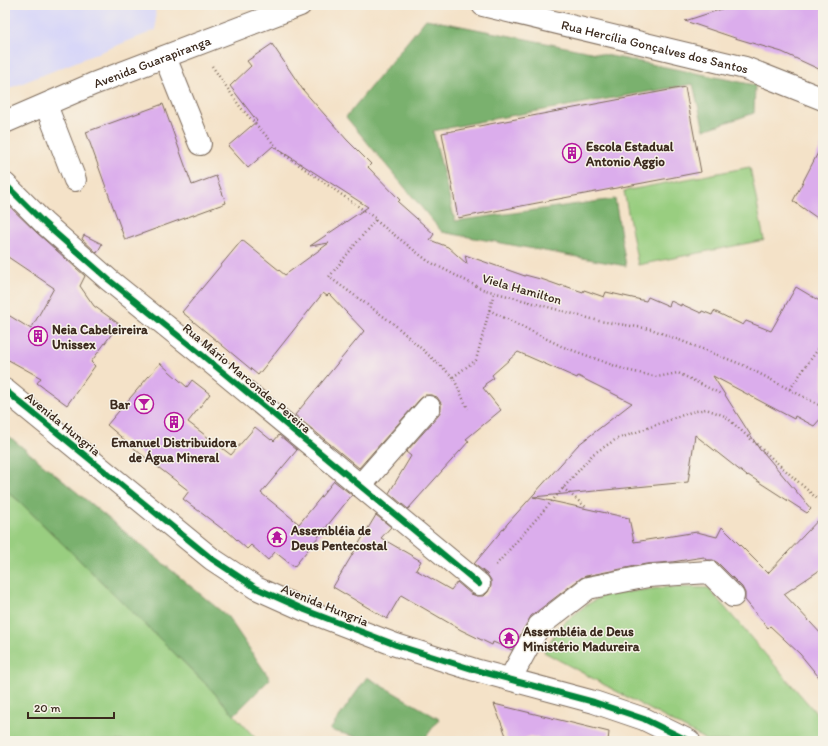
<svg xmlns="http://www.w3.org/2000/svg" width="828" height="746" viewBox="0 0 828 746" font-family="Itim,sans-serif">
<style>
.built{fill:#d8d7f8}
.green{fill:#99ce80;stroke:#6a7c4f}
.forest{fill:#7ab16e;stroke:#5a6e46}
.building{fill:#dbadec}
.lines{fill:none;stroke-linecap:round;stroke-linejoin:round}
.minor-casing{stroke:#7c6a5a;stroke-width:24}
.major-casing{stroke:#7c6a5a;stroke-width:24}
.path{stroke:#7c6a5a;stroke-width:2.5;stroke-dasharray:1 3;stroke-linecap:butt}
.minor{stroke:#fff;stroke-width:22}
.major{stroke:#fff;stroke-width:22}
.cycleway-casing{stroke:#f7f3e8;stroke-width:8}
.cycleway{stroke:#00873e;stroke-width:6}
.labels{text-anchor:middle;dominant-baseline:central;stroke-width:3;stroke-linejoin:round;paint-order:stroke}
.street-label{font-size:13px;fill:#3b2a1e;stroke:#f7f3e8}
.poi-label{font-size:13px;font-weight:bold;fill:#3b2a1e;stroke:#f7f3e8;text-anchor:start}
</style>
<rect width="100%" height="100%" fill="#f7f3e8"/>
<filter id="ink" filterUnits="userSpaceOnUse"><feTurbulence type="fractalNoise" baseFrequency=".025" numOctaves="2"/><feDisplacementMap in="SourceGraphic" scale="8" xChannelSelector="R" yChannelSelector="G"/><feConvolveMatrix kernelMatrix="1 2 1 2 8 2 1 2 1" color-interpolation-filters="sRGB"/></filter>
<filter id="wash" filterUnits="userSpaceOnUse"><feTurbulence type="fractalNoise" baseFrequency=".012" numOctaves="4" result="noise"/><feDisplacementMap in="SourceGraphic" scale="16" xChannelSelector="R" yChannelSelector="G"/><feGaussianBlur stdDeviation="0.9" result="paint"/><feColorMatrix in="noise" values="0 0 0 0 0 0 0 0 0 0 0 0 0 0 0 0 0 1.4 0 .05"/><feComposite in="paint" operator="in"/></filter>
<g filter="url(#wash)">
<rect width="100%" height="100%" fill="#f4e2c8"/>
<path class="built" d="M5 5H155L156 30 5 90Z"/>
<path class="green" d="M750 167 764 240 638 265 624 191Z
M5 490 19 501 210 688 258 741H5Z
M668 587 708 588 823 721V741H707L699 736 544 652 559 627 585 606 604 595Z"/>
<path class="forest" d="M426 19 755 85 754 113 704 130 693 84 498 118 433 131 455 221 615 199 626 266 442 232 346 117Z
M5 433 228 617 270 679 234 715 210 688 19 501 5 490Z
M367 677 439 719 423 741H371L330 730Z"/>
<g id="blocks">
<path class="building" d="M734 5H823V71L782 52 735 38 685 21Z
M272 44 303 90 347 140 371 164 368 167 400 200 398 202 434 234 430 240 448 247 467 264 465 255 525 276V275L544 280 561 286 562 285 583 292 584 290 604 297 606 292 646 301 648 297 669 306 671 301 681 306V304L701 313 702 311 712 315 714 311 743 325 746 321 771 331 796 287 823 303V416L814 426 795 416 794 419 713 376 760 450 764 453 811 509 807 513 748 475 747 476 695 435 688 482 533 497 629 518 634 542 697 532 717 537 722 527 768 573 823 515V568L784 594 823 636V682L800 654 770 626 768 628 745 600V593L742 587 718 563 713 560H706L704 557 672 562 646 564 586 576 581 578 531 616 512 650 493 642 492 645 461 630 401 595 387 619 333 587 376 515 391 527 381 538 421 561 416 570 451 590 457 582 471 594 477 596H484L488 592 491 586V580L487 574 474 564 508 523 578 445 632 403 578 376 577 378 518 352 492 375 494 378 485 384 486 386 483 388 501 410 466 439 469 441 408 509 389 493 411 456 406 452 439 415 441 409V403L437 397 431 395H425L420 399 359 468 295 415 364 331 329 294 327 296 323 293 258 375 182 312 242 240 285 275 329 243 310 246 368 207 273 146 248 168 228 146 257 121 230 86 251 66 247 61Z
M685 87 701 172 458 218 442 133Z
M163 104 192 185 216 176 226 203 125 240 86 132Z
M823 143V222L793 201Z
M5 202 36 232 85 276 80 286 94 306 119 324 91 362 95 366 67 405 37 383 41 378 5 358V313L31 329 54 288 5 255Z
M84 235 102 244 97 253 82 239Z
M160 363 187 387 192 380 210 394 188 422 231 455 255 427 271 440 272 439 274 441 279 435 297 450 261 493 299 524 334 481 352 495 294 567 275 552 268 560 251 545 247 549 226 530 225 531 183 499 189 491 141 454 107 425Z
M494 704 609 732 608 741H551L530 736 517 741H508Z"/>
</g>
</g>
<g filter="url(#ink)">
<use href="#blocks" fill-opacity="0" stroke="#7c6a5a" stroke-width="1"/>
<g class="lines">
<g class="minor-casing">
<g id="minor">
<path id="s1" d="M483 5 745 68 823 99"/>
<path d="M165 57 200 144"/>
<path d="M46 105 75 180"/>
<path d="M5 184 44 223 109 280 196 350 479 584"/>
<path d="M5 390 212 559 256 588 305 610 396 645 475 670 594 702 644 719 689 741"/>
<path d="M360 486 429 407"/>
<path d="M510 679 539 626 588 588 648 576 709 572 733 596"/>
</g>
</g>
<g class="major-casing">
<g id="major">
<path id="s2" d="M5 122 93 84 300 5"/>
</g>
</g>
<path class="path" d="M212 66 241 108 282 153 375 218V220L428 261 482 289 599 321 651 329 743 365 823 407
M375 220 329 277 394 324 453 377 468 409
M489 310 561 346 626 370 657 377 678 373 721 394
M453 377 476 360 494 293
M790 389 823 342
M563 488 587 508
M496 565 593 454 615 440 691 412 706 409 725 416 823 504"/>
<use href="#minor" class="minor"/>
<use href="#major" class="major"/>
<g class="cycleway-casing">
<path id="cycleway" d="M5 184 44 223 109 280 196 350 479 584
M5 390 212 559 256 588 305 610 396 645 475 670 594 702 644 719 689 741"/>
</g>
<use href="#cycleway" class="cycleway"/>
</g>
</g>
<defs>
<g id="building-ring" transform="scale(1)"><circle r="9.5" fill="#f7f3e8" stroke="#b5179e" stroke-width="1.5"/><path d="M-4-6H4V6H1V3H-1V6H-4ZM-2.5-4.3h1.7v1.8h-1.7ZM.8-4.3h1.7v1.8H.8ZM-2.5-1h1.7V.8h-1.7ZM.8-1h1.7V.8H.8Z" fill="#b5179e"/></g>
<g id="bar-ring" transform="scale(1)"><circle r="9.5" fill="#f7f3e8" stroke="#b5179e" stroke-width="1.5"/><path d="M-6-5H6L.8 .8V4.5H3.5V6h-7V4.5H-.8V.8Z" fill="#b5179e"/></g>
<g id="temple-ring" transform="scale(1)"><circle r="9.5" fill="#f7f3e8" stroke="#b5179e" stroke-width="1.5"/><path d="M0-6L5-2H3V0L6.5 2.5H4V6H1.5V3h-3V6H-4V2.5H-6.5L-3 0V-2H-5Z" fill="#b5179e"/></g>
</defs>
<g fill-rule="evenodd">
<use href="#building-ring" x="572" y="153"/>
<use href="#building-ring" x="38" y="336"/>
<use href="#bar-ring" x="144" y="404"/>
<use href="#building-ring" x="174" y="422"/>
<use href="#temple-ring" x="277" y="537"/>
<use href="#temple-ring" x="509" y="638"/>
</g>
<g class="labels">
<g class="street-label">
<text stroke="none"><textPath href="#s1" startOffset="177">Rua Hercília Gonçalves dos Santos</textPath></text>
<text stroke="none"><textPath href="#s2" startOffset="159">Avenida Guarapiranga</textPath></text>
<text transform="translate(522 289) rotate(16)">Viela Hamilton</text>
<text transform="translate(247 378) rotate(40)">Rua Mário Marcondes Pereira</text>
<text transform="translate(63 424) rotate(39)">Avenida Hungria</text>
<text transform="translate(325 605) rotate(22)">Avenida Hungria</text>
</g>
<g class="poi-label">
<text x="586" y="146">Escola Estadual<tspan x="586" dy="15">Antonio Aggio</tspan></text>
<text x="52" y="329">Neia Cabeleireira<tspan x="52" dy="15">Unissex</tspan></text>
<text x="130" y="404" text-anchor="end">Bar</text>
<text x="174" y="442" text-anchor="middle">Emanuel Distribuidora<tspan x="174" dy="15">de Água Mineral</tspan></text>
<text x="291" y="530">Assembléia de<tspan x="291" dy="15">Deus Pentecostal</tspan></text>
<text x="523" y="631">Assembléia de Deus<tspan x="523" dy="15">Ministério Madureira</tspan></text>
</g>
</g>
<rect width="828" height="746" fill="none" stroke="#f7f3e8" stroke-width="20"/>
<path d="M28 712v6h86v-6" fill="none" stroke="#3b2a1e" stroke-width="2"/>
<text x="34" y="712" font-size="12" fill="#3b2a1e" stroke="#f7f3e8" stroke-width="3" paint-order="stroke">20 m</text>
</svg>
